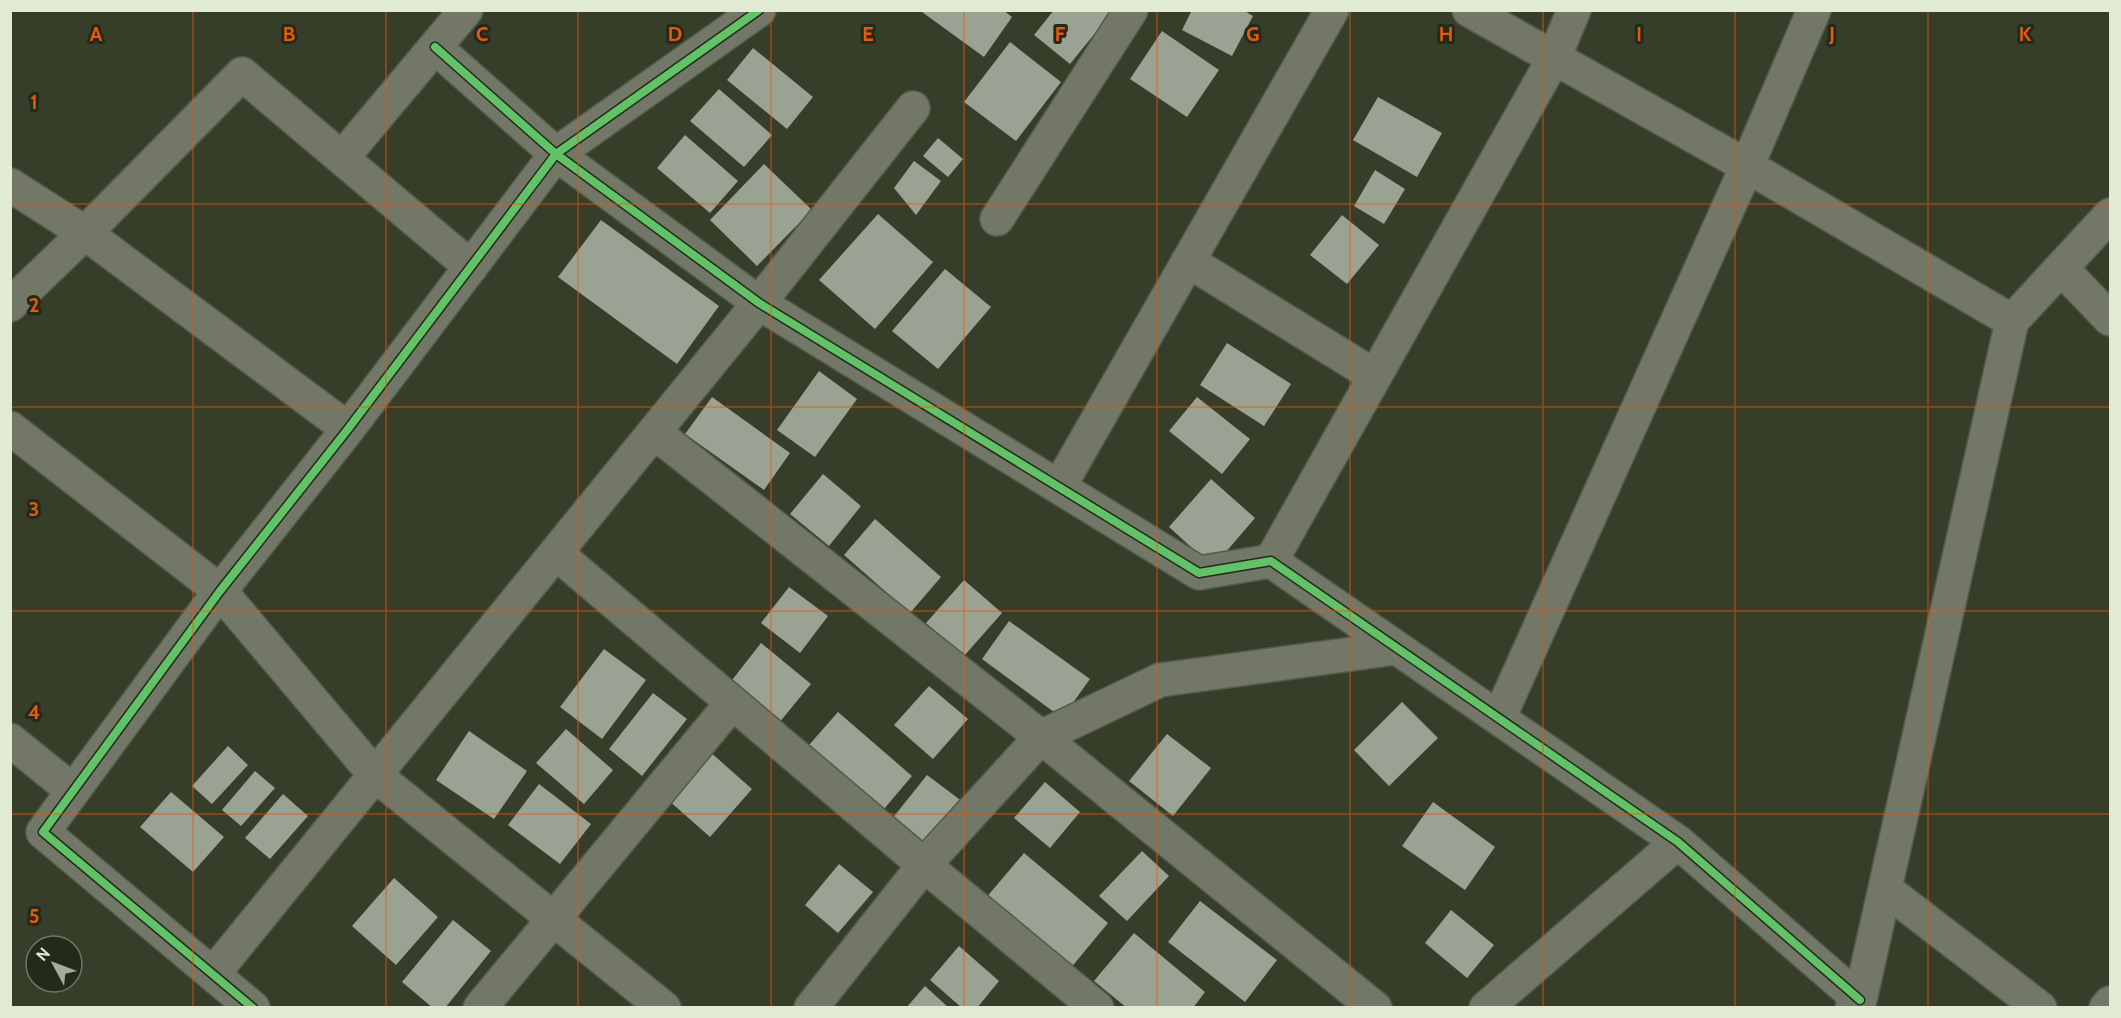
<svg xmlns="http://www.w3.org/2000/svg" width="2121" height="1018" viewBox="0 0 2121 1018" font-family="Cabin,sans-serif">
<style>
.building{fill:#99a293}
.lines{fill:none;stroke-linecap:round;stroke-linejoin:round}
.minor-casing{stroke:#545a47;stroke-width:36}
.minor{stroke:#727767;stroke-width:33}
.cycleway-casing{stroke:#232a19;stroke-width:11}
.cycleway{stroke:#61c268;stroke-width:8}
.grid{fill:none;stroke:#e8590c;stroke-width:1.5;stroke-opacity:0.55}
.grid-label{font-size:20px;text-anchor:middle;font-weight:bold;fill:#e8590c;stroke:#232a19;stroke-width:6;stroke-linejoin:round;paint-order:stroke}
</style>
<rect width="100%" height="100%" fill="#363d28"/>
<path class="building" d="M924 10H1003L1012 17 984 57 922 12Z
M1054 10H1114L1070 64 1034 35Z
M1192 10H1243L1253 16 1232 56 1182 30Z
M1162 31 1219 70 1187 117 1130 79Z
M1010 42 1061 82 1016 141 964 102Z
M753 48 813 97 787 129 727 80Z
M719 89 772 135 744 167 690 121Z
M1378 97 1442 133 1417 177 1353 140Z
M685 135 738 181 710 213 657 168Z
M938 138 963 159 948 177 923 156Z
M914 161 941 181 916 215 894 188Z
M764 164 812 210 757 266 710 220Z
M1375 170 1405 189 1384 224 1354 206Z
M878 214 933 262 875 329 819 280Z
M1342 215 1379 245 1347 284 1310 255Z
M601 220 719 306 677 364 558 277Z
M945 269 991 307 938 369 892 331Z
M1227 343 1291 384 1264 426 1200 385Z
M819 371 857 399 815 457 777 430Z
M712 397 790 453 764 490 685 434Z
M1197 397 1250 439 1222 474 1169 431Z
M823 474 861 506 829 546 790 514Z
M1211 479 1255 518 1213 567 1169 527Z
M875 519 941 577 910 613 844 555Z
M964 580 1002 613 964 656 926 623Z
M789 587 828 616 800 653 761 623Z
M1009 621 1090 679 1062 718 982 659Z
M761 643 811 684 778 724 729 684Z
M604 649 646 680 602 739 560 707Z
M929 686 968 719 933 759 894 725Z
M653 693 687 719 642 776 609 749Z
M1402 702 1438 738 1389 786 1354 750Z
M838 712 912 776 884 809 809 745Z
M566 729 613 770 584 804 536 763Z
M469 731 527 771 494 819 436 780Z
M1167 734 1211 768 1173 816 1129 781Z
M228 746 248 765 212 804 192 786Z
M709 751 752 789 710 837 667 799Z
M255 771 275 788 241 826 222 810Z
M927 775 963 802 923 852 887 825Z
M1045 782 1080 812 1050 848 1014 818Z
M539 784 591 824 560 864 508 825Z
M171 792 224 837 193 872 140 827Z
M283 794 308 816 270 859 245 838Z
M1433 802 1495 847 1465 890 1402 846Z
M1142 851 1169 876 1127 921 1099 896Z
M1024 853 1108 923 1070 969 985 899Z
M839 864 873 892 838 933 805 905Z
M394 878 438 917 396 965 352 926Z
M1200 901 1277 960 1245 1002 1168 942Z
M1451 910 1494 945 1467 978 1425 943Z
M453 920 491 951 445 1008H433L402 982Z
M1134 933 1205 992 1193 1008H1127L1094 981Z
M959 946 999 981 977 1008H962L930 980Z
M925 986 949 1008H906Z"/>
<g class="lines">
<g class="minor-casing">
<path id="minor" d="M1469 10 1747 166 2012 321
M435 47 556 154 759 303 1199 573 1271 561 1678 842 1860 1000
M342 158 466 10
M10 185 85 233 348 429
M997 219 1131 10
M1188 261 1375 376
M2061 268 2110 319
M10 305 85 233 242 74 471 267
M10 428 220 591 375 775 664 1008
M654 432 1041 737 1375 1008
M1059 487 1332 10
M556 553 924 865 1097 1008
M1271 561 1554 58 1574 10
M1499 718 1747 166 1814 10
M10 740 73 791
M1885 889 2040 1008
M213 974 759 303 913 108
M253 1008 43 832 220 591 348 429 556 154 759 10
M480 1008 732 703
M811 1008 924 865 1041 737 1160 680 1396 648
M1486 1008 1678 842
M1852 1008 1860 1000 2012 321 2110 215
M2106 1008 2110 1003"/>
</g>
<use href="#minor" class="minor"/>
<g class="cycleway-casing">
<path id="cycleway" d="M435 47 556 154 759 303 1199 573 1271 561 1678 842 1860 1000
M253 1008 43 832 220 591 348 429 556 154 759 10"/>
</g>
<use href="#cycleway" class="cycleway"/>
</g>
<path class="grid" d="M193 10V1008M386 10V1008M578 10V1008M771 10V1008M964 10V1008M1157 10V1008M1350 10V1008M1543 10V1008M1735 10V1008M1928 10V1008M10 204H2110M10 407H2110M10 611H2110M10 814H2110"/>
<g class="grid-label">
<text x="96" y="41">A</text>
<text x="289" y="41">B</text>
<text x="482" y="41">C</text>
<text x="675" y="41">D</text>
<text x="868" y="41">E</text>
<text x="1060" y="41">F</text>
<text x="1253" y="41">G</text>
<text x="1446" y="41">H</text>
<text x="1639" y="41">I</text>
<text x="1832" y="41">J</text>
<text x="2025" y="41">K</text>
<text x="34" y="109">1</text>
<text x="34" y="312">2</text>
<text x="34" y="516">3</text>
<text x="34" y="719">4</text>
<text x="34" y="923">5</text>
</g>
<rect width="2121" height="1018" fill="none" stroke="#e1ead3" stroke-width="24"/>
<g transform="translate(54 964) rotate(311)"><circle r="28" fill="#232a19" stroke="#6f7763" stroke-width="1.5"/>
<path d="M0-4.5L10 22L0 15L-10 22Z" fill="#a5ad97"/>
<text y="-9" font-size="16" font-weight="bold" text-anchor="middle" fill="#e1ead3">N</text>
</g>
</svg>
